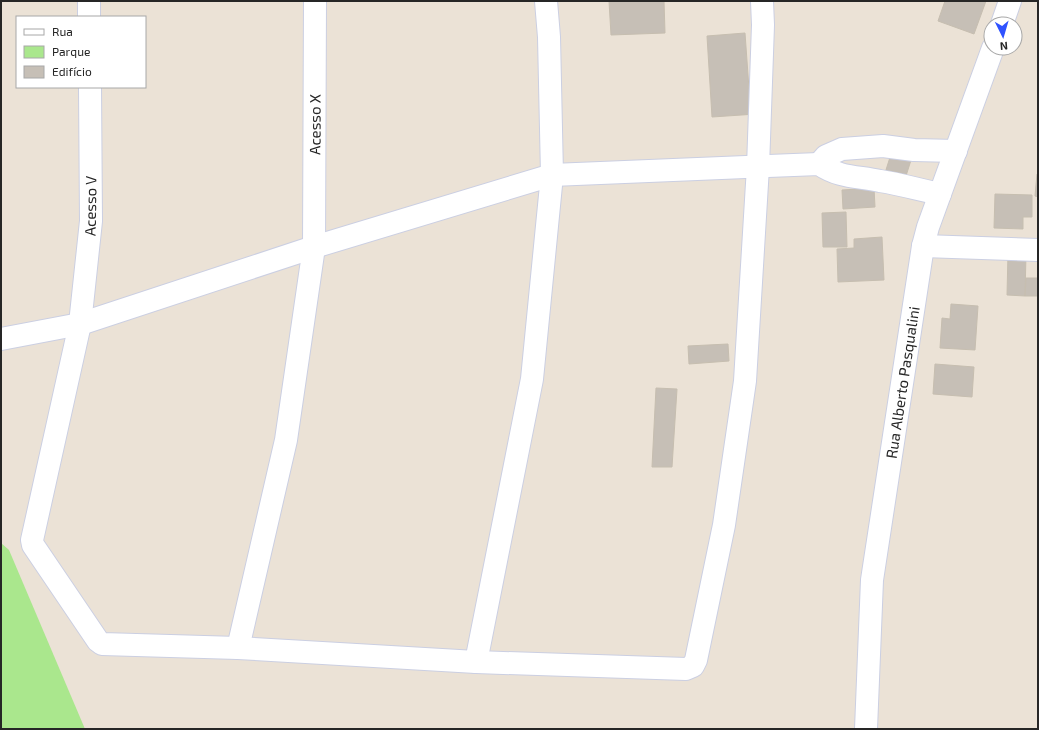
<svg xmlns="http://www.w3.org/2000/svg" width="1039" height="730" viewBox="0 0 1039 730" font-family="'Exo 2',sans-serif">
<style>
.green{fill:#aae78d}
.building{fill:#c6bfb6;stroke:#c6beb0}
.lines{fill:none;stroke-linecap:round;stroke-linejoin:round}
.minor-casing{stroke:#cbcfe2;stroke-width:24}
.minor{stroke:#fff;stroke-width:22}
.labels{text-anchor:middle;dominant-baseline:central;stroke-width:3;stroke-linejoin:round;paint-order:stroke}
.street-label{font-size:15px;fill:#262626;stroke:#fff}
</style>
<rect width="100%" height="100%" fill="#ebe2d6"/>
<path class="green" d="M1 543 9 550 85 729H1Z"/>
<path class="building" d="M609 1H664L665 33 611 35Z
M945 1H986L974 34 938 21Z
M745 33 749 89 754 88 756 114 712 117 707 36Z
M892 151 912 157 905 179 885 173Z
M1037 174 1038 175V197L1035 196Z
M874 188 875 207 843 209 842 190Z
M995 194 1032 195V217H1023V229L994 228Z
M846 212 847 247H823L822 213Z
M882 237 884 280 838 282 837 249 854 248V239Z
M1008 253 1026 254 1025 296 1007 295Z
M1026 278H1038V296H1025Z
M951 304 978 306 975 350 940 348 942 318 950 319Z
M728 344 729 361 689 364 688 346Z
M935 364 974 367 972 397 933 394Z
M656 388 677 389 672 467H652Z"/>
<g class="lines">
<g class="minor-casing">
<g id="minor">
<path d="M89 1V17"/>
<path d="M1002 24 1010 1"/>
<path d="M90 87 91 221 80 324 32 540 33 545 98 641 102 644 238 648 476 662 686 669 693 666 696 660 724 525 745 381 758 167 763 25 762 1"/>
<path d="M819 164 826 156 842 149 883 146 914 150 956 151"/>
<path d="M923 246 1038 250"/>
<path d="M1 339 80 324 314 247 552 175 819 164C840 178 856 176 880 181 900 184 920 190 940 194"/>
<path id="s1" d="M238 648 286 440 314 247 315 1"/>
<path d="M476 662 532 379 552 175 549 37 546 1"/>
<path id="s2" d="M866 729 872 580 923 246 928 227 993 48"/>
</g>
</g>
<use href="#minor" class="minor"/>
</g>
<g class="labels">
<g class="street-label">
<text stroke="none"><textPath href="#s1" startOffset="531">Acesso X</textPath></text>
<text transform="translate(90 206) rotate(-89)">Acesso V</text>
<text stroke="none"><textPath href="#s2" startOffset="349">Rua Alberto Pasqualini</textPath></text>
</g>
</g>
<rect width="1039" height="730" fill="none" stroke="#262626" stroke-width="4"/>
<rect x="16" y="16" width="130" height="72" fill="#ffffff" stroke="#a8a8a8"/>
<rect x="24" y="29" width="20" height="6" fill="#ffffff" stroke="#a8a8a8"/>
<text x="52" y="36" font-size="12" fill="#262626">Rua</text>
<rect x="24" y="46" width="20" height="12" fill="#aae78d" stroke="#a8a8a8"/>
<text x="52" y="56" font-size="12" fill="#262626">Parque</text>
<rect x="24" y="66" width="20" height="12" fill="#c6bfb6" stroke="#a8a8a8"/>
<text x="52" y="76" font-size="12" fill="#262626">Edifício</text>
<g transform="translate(1003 36) rotate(175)"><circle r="19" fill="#ffffff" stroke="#a8a8a8"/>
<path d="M0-3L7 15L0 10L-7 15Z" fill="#2f52ff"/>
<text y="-6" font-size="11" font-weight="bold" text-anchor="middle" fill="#262626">N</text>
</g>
</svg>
